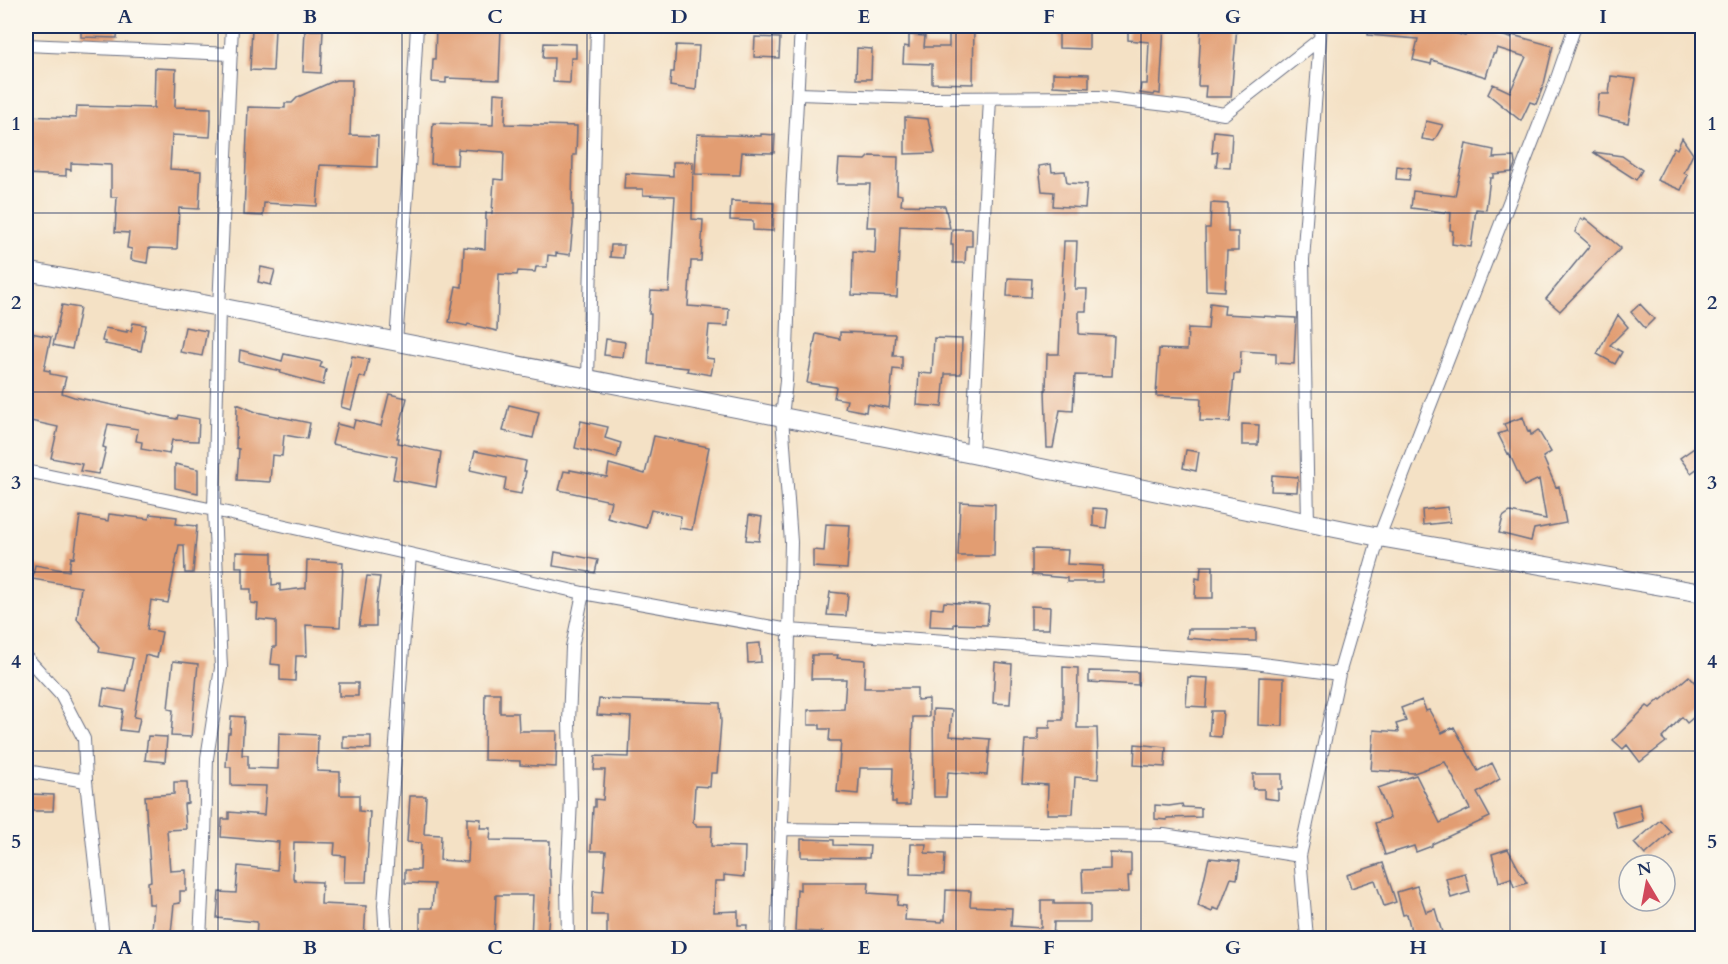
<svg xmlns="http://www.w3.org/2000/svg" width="1728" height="964" viewBox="0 0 1728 964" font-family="Cardo,serif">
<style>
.building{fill:#e29d72}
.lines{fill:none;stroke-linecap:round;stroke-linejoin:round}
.street-casing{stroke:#676d82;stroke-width:14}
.secondary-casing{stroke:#676d82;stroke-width:20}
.street{stroke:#fff;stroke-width:12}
.secondary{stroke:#fff;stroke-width:18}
.grid{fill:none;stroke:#1b2f5e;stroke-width:1.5;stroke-opacity:0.55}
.neatline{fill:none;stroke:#1b2f5e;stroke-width:2}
.grid-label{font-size:20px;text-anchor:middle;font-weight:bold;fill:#1b2f5e}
</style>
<rect width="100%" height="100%" fill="#fbf7ec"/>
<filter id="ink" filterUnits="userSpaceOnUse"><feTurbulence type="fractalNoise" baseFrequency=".0167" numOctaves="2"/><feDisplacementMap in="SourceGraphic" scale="12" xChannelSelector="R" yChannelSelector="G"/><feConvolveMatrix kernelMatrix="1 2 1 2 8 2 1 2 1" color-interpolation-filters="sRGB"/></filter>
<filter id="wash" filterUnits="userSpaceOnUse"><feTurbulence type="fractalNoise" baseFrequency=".008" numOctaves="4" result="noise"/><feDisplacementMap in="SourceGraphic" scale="24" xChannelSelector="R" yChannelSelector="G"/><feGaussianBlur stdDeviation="1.35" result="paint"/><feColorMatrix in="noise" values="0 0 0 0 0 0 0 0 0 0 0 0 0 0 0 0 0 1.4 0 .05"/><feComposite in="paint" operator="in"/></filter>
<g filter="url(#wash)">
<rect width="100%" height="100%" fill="#f4e1c5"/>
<g id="blocks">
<path class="building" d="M81 26H118L117 38 81 37Z
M436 26H480V29H501L499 80 446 78V83L432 82 433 59H435Z
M949 26H974L973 84 932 83V64L903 63 904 46 909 47V35L925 36 924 47H949Z
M1059 26H1089V49L1059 48Z
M1128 26H1164L1160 94 1155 93 1154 95 1140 93 1141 84H1147L1149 42 1128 40Z
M1201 26H1237L1231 97H1205L1206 86H1198Z
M1368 26H1432L1465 36 1468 26H1488L1487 31 1511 38 1512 35 1553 46 1544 84 1536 104 1530 102 1521 121 1488 94 1493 84 1510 92 1526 57 1497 48 1495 54H1493L1486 77 1432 60 1431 64 1413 60 1418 39 1368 35Z
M252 28 275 29 273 71 250 70Z
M305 30H323L321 73 303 72Z
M755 37 780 38 779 58 754 57Z
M544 43 576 44V58H571L570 83 553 82 554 58H543Z
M676 45 699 46 696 90 670 86 671 72H674Z
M857 48 872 49 871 79H856Z
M155 68 176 69 175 107 211 108V120L210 137 172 135 170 169 201 171 199 209 179 208 177 249 149 248 147 263 131 260 132 249 127 248 129 233 115 232 117 197H111V165L71 163V170L66 169V176L26 174V116L76 118 77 106 154 108Z
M1053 73 1089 74V88L1053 86Z
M1611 76 1636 79 1628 123 1597 116 1599 94H1609Z
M336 80H352L350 135 378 136 377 167 320 165 317 206 264 203 263 216 244 215 248 107 285 108V103H292L298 97Z
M494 93 506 94 505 124 577 126 576 155H573L572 205H573V224L570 255 556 253V256L548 255 547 267H536L535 272 518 271 517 275 499 274 497 331 468 324 467 326 449 322 456 286 462 287 464 247 485 249 486 213H492L494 179 503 180 504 152 458 149 457 165 431 164 433 123 493 125Z
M905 117 928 119 935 153 905 154Z
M1426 121 1443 125 1434 141 1422 139Z
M1214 131 1232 133 1230 168 1216 167 1218 152 1212 153Z
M697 134 761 136V134L775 135 774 153 742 152 740 175 695 174Z
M1682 138 1693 154 1684 173 1688 175 1681 190 1657 180 1674 147 1677 149Z
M1466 144 1494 150 1493 158 1514 157 1515 164 1512 172 1493 174V178H1490L1486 210 1476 209 1471 247 1452 244 1453 231 1450 230 1451 213 1411 208 1413 191 1455 196Z
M1593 152 1622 156 1642 170 1636 180Z
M870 156 898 157 897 194 902 195 901 205 945 206 950 228 900 226 897 297 852 295 853 251 875 253 876 227H867L870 184H837L839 159 866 160Z
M673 162H693L692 219 703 220 701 261H691L688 306 729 309 728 326 709 325 706 358 714 359 711 375 687 371 688 368 648 364 651 314H649L651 291 669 292 675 196 643 195V189H624L625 173 673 176Z
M1051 164 1052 172 1065 171 1067 183 1087 184 1085 208 1053 206 1054 192 1042 191 1039 166Z
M1397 166 1411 168 1409 180 1396 179Z
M731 201 774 203 773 231 753 230V221L730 220Z
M1211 203 1228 204V232H1238V251H1227L1225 291 1206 290 1205 228H1210Z
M1581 218 1584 220 1585 218 1621 248 1560 311 1546 299 1590 245 1575 232Z
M952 229H972V246H966L965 263H953V245H951Z
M1064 241H1077L1075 289H1087L1086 311H1079V334L1114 336 1112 376 1075 375 1073 411 1060 410 1053 448H1047L1045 390H1046L1047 354H1059Z
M611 245H624L623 258 610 257Z
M261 267 275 270 271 285 258 282Z
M1008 278 1032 279 1031 297 1007 296Z
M1210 303 1225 305 1224 314 1296 318 1294 364 1276 363V353L1241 351 1240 374H1234L1230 422 1200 421 1201 398 1156 396 1159 349 1187 350 1188 328 1208 329Z
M1640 304 1654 319 1645 328 1631 312Z
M62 305 80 308 72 349 53 345Z
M1618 315 1628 327 1610 345 1622 352 1615 364 1597 354Z
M133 323 146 325 141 351 105 344 106 342 102 341 105 328 127 332V330L131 331Z
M185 327 207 331 202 356 180 352Z
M840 332 895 334 893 356H902V370L893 369 889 408 867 404 866 412 845 408 847 400 834 398 836 387 807 383 816 334 840 339Z
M31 333 51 337 44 370 50 371V374L66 377 62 393 74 397 147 412V413L177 419 178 415 199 419 198 441 172 440 169 454 141 449 142 442 136 441 138 429 108 424 103 447 106 448 101 469H100L98 474 80 471 82 464 51 458 58 427 26 420V359Z
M934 338 962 339 961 374H945L942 407 917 405 919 373 932 374Z
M606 339 625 342 623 357 604 355Z
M240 350 282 361 284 354 322 362 320 367 326 369 323 385 280 373 281 371 239 362Z
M352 356 369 359 365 378 360 376 351 410 341 407Z
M389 394 407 398 397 438H399L398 443 441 452 436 487 393 479 397 457 332 444 337 424 353 428 355 420 381 426Z
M237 404 256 412 310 423 307 439 284 435 282 456 272 455 270 482 237 480 239 449 236 448Z
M509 405 539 412 533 438 503 431Z
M1523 417 1528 432 1530 431 1531 435 1538 430 1551 452 1543 457 1556 487 1559 486 1566 523 1534 529 1531 541 1499 533 1503 517 1510 512 1546 519 1539 479 1524 486 1509 453 1508 454 1498 434 1507 431 1504 424Z
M581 421 608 427 605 438 621 443 617 458 575 448Z
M1242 424 1259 425 1258 445H1242Z
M654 436 709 447 692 530 679 528 681 516 651 510 646 528 607 518 611 501 559 490 564 471 570 472V470L607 477 609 464 645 474Z
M1697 446 1702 453V465L1691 473 1680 458Z
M1186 450 1199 452 1196 471 1183 468Z
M475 451 526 461 524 471H526L521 494 504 491 506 478 470 470Z
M175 464 198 469V493L175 488Z
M1272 475 1298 477 1297 492 1271 491Z
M960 502 995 504 994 556H958Z
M1448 507 1450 522 1423 525 1422 510Z
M1093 508 1108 509 1106 528 1093 526Z
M109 514 149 519 150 514 177 517 176 524 197 526 193 573H185L184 545H179L168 603 151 600 147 629 162 632 157 658 145 655 134 717 140 718 137 732 120 730 123 709 101 705 104 688 126 692 133 658 99 652 100 647 77 619 81 587 32 579 35 565 69 571 71 557 74 558 80 516 108 521Z
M749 515 762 517 759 541 746 540Z
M826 524 850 525 847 569 813 567V550L824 551Z
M1032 549 1068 550 1067 564 1103 566 1102 582H1067V578L1032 575Z
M236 552 272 553V585L280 584V591L306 588 307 560 343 562 340 627 306 625 307 656H296L295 681 280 680V665L271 664 273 647H276V621L257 619 258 604 251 603V589H243V567H236Z
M555 552 598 560 595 573 553 566Z
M1201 566H1213V598H1195L1196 578 1200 579Z
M367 576 380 577 376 606V626H359Z
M830 592 848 594 846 616 827 615Z
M944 602 989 605 987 625 954 624V627L930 626 931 608 943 609Z
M1031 606 1050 607 1049 629H1031Z
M1188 629H1256V641H1222L1187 638Z
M760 643 761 662 748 663 747 644Z
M812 655H838L837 658 865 660 864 688H917V700L929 699V717H913L910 805H896V802H892L893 768H860L858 794 837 792 841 741H829L830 729H820V725H808V710L844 709 846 679H811Z
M173 661 198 664 191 737 171 736 173 710 168 709Z
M995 662 1012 664 1010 704 993 703Z
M1063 667 1078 668 1077 728H1097L1098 760H1099L1098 779 1075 777 1073 814H1047L1048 785 1022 783 1025 740H1038V728H1050V720H1063Z
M1089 671 1138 672V685L1089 682Z
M1689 676 1702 691V710L1687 723 1682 717 1662 738 1666 742 1640 762 1627 745 1623 749 1613 740 1647 706 1650 708 1660 699 1661 700Z
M1188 677 1208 678 1206 707 1186 706Z
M1259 677 1284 678 1283 725 1281 726 1258 725Z
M339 683H358V696H339Z
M485 693H500V713H518L519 731H557L556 767 520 765V761L484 760Z
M599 699 720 703 721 722 717 773H711L710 787 695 786 693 823 696 824V826H712L711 846 745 847 744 877 724 875V881H715L714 912 738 911V925H747L746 939H725L726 933 701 931V939H607V915H592L593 891 603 892 606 851H591L593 807H595V799L603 800 605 770H594L595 756 629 757 631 717 597 715Z
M1422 700 1426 711 1429 710 1442 733 1454 727 1478 771 1492 763 1500 779 1477 793 1490 817 1432 844V846L1416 852 1414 846 1385 855 1375 823 1390 818 1378 788 1416 775 1440 823 1470 809 1445 762 1414 773 1371 770 1374 730 1399 732 1396 724 1406 721 1401 708Z
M933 709 952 710 950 736 990 739 987 775 948 772 946 797H934Z
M1211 711H1223L1221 737 1209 736Z
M231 716 244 717 242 755H248V768L278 769 279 733 318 735 317 771 340 772V795H359V811L370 812 366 882H344L345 856 334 855 335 843 294 842 293 878 295 879V881L322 882 321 904 366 906 364 939H298V935L272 934 271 939H256L257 922 217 918 219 892 236 893 238 866 277 870 279 842 221 837 222 819H229V812L264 815 266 786 231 785V767H226L228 733H230Z
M148 736 167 737 165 762 145 760Z
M343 736H371V749L343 748Z
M1135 744 1166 747 1165 767 1134 765Z
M1253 774H1282V789H1278V800L1264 798V789H1253Z
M174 782H187L188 803 184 804 186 829 167 830 170 871 186 870V891H180V903L174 904 171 933 152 931 154 904H149L148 882 151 881 145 796 174 794Z
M30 794 54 795 53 811H30Z
M410 796H426L424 834 441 835 440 860 468 862 469 837H467V818L481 819 480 828H491L490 840 550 841 549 869H550L551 889 547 939H531L533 895H496L494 939H420V908H432L434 884 405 883V870H420L421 843 407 842Z
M1182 804 1183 807 1201 808V817L1167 818V820L1155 819V805L1169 806Z
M1639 804 1643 821 1617 828 1612 811Z
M1660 820 1671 832 1645 855 1634 843Z
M801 839 834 840V845L870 846 869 858 801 857Z
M911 844H926L925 853 945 854 944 875 910 874Z
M1508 849 1522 875 1527 883 1514 887 1511 878 1499 882 1492 854Z
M1110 853 1131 854V876H1128L1129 892 1083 893 1082 870 1110 869Z
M1209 858 1240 861 1237 879 1231 878 1219 910 1213 908 1212 912 1198 906Z
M1383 863 1396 902 1384 906 1375 880 1351 888 1347 875Z
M1465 873 1470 892 1451 898 1446 878Z
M800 882H869L868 893 898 895 897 905 906 906 905 920 942 922 943 919 945 920 946 890 971 891 970 906 1012 908 1011 926 1041 928V900H1054V904H1090V922H1054L1053 939H970L940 936V939H890V935L864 933V939H822V932L795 931 797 889 800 890Z
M1417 886 1426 912 1435 909 1444 939H1413L1407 914 1403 915 1397 892Z"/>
</g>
</g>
<g filter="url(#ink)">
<use href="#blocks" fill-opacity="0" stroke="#676d82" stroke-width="1.5"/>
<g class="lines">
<g class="street-casing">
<path id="street" d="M26 45 231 54
M798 94 923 98 1099 97 1184 107 1224 114 1320 39
M396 341 410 154 417 26
M588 379 597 26
M972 454 990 98
M26 471 214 510 583 593 789 630 1247 662 1339 674
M1308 523 1303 260 1321 26
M26 657 61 695 84 739 86 781
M26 771 86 781 103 938
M781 829 1164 835 1300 856
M26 938H28
M200 938 205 840 207 758 221 668 214 510 219 307 232 26
M386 938 384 905 410 554
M568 938 567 887 571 798 569 722 572 647 583 593
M777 938 788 679 791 542 782 417 786 381 792 196 801 26
M1307 938 1300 856 1339 674 1379 537 1555 84 1575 26"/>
</g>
<g class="secondary-casing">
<path id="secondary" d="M26 271 219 307 972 454 1379 537 1702 593"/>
</g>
<use href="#street" class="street"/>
<use href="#secondary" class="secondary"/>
</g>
</g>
<path class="grid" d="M218 26V938M402 26V938M587 26V938M772 26V938M956 26V938M1141 26V938M1326 26V938M1510 26V938M26 213H1702M26 392H1702M26 572H1702M26 751H1702"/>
<rect width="1728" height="964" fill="none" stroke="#fbf7ec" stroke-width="66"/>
<g transform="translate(1647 883) rotate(350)"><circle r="28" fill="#fbf7ec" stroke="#a1a7b3" stroke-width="1.5"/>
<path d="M0-4.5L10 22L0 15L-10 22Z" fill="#d1495b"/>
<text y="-9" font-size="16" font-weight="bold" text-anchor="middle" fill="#1b2f5e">N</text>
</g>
<rect x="33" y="33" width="1662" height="898" class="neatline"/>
<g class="grid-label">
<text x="125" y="23">A</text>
<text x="310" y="23">B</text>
<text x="495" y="23">C</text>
<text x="679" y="23">D</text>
<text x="864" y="23">E</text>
<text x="1049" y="23">F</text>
<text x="1233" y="23">G</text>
<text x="1418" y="23">H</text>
<text x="1603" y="23">I</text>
<text x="16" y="130">1</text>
<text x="1712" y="130">1</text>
<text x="16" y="309">2</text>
<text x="1712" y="309">2</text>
<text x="16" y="489">3</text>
<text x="1712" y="489">3</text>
<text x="16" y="668">4</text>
<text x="1712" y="668">4</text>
<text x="16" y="848">5</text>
<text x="1712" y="848">5</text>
<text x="125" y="954">A</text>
<text x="310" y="954">B</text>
<text x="495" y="954">C</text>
<text x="679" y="954">D</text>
<text x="864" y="954">E</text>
<text x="1049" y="954">F</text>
<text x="1233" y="954">G</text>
<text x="1418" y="954">H</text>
<text x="1603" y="954">I</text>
</g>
</svg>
